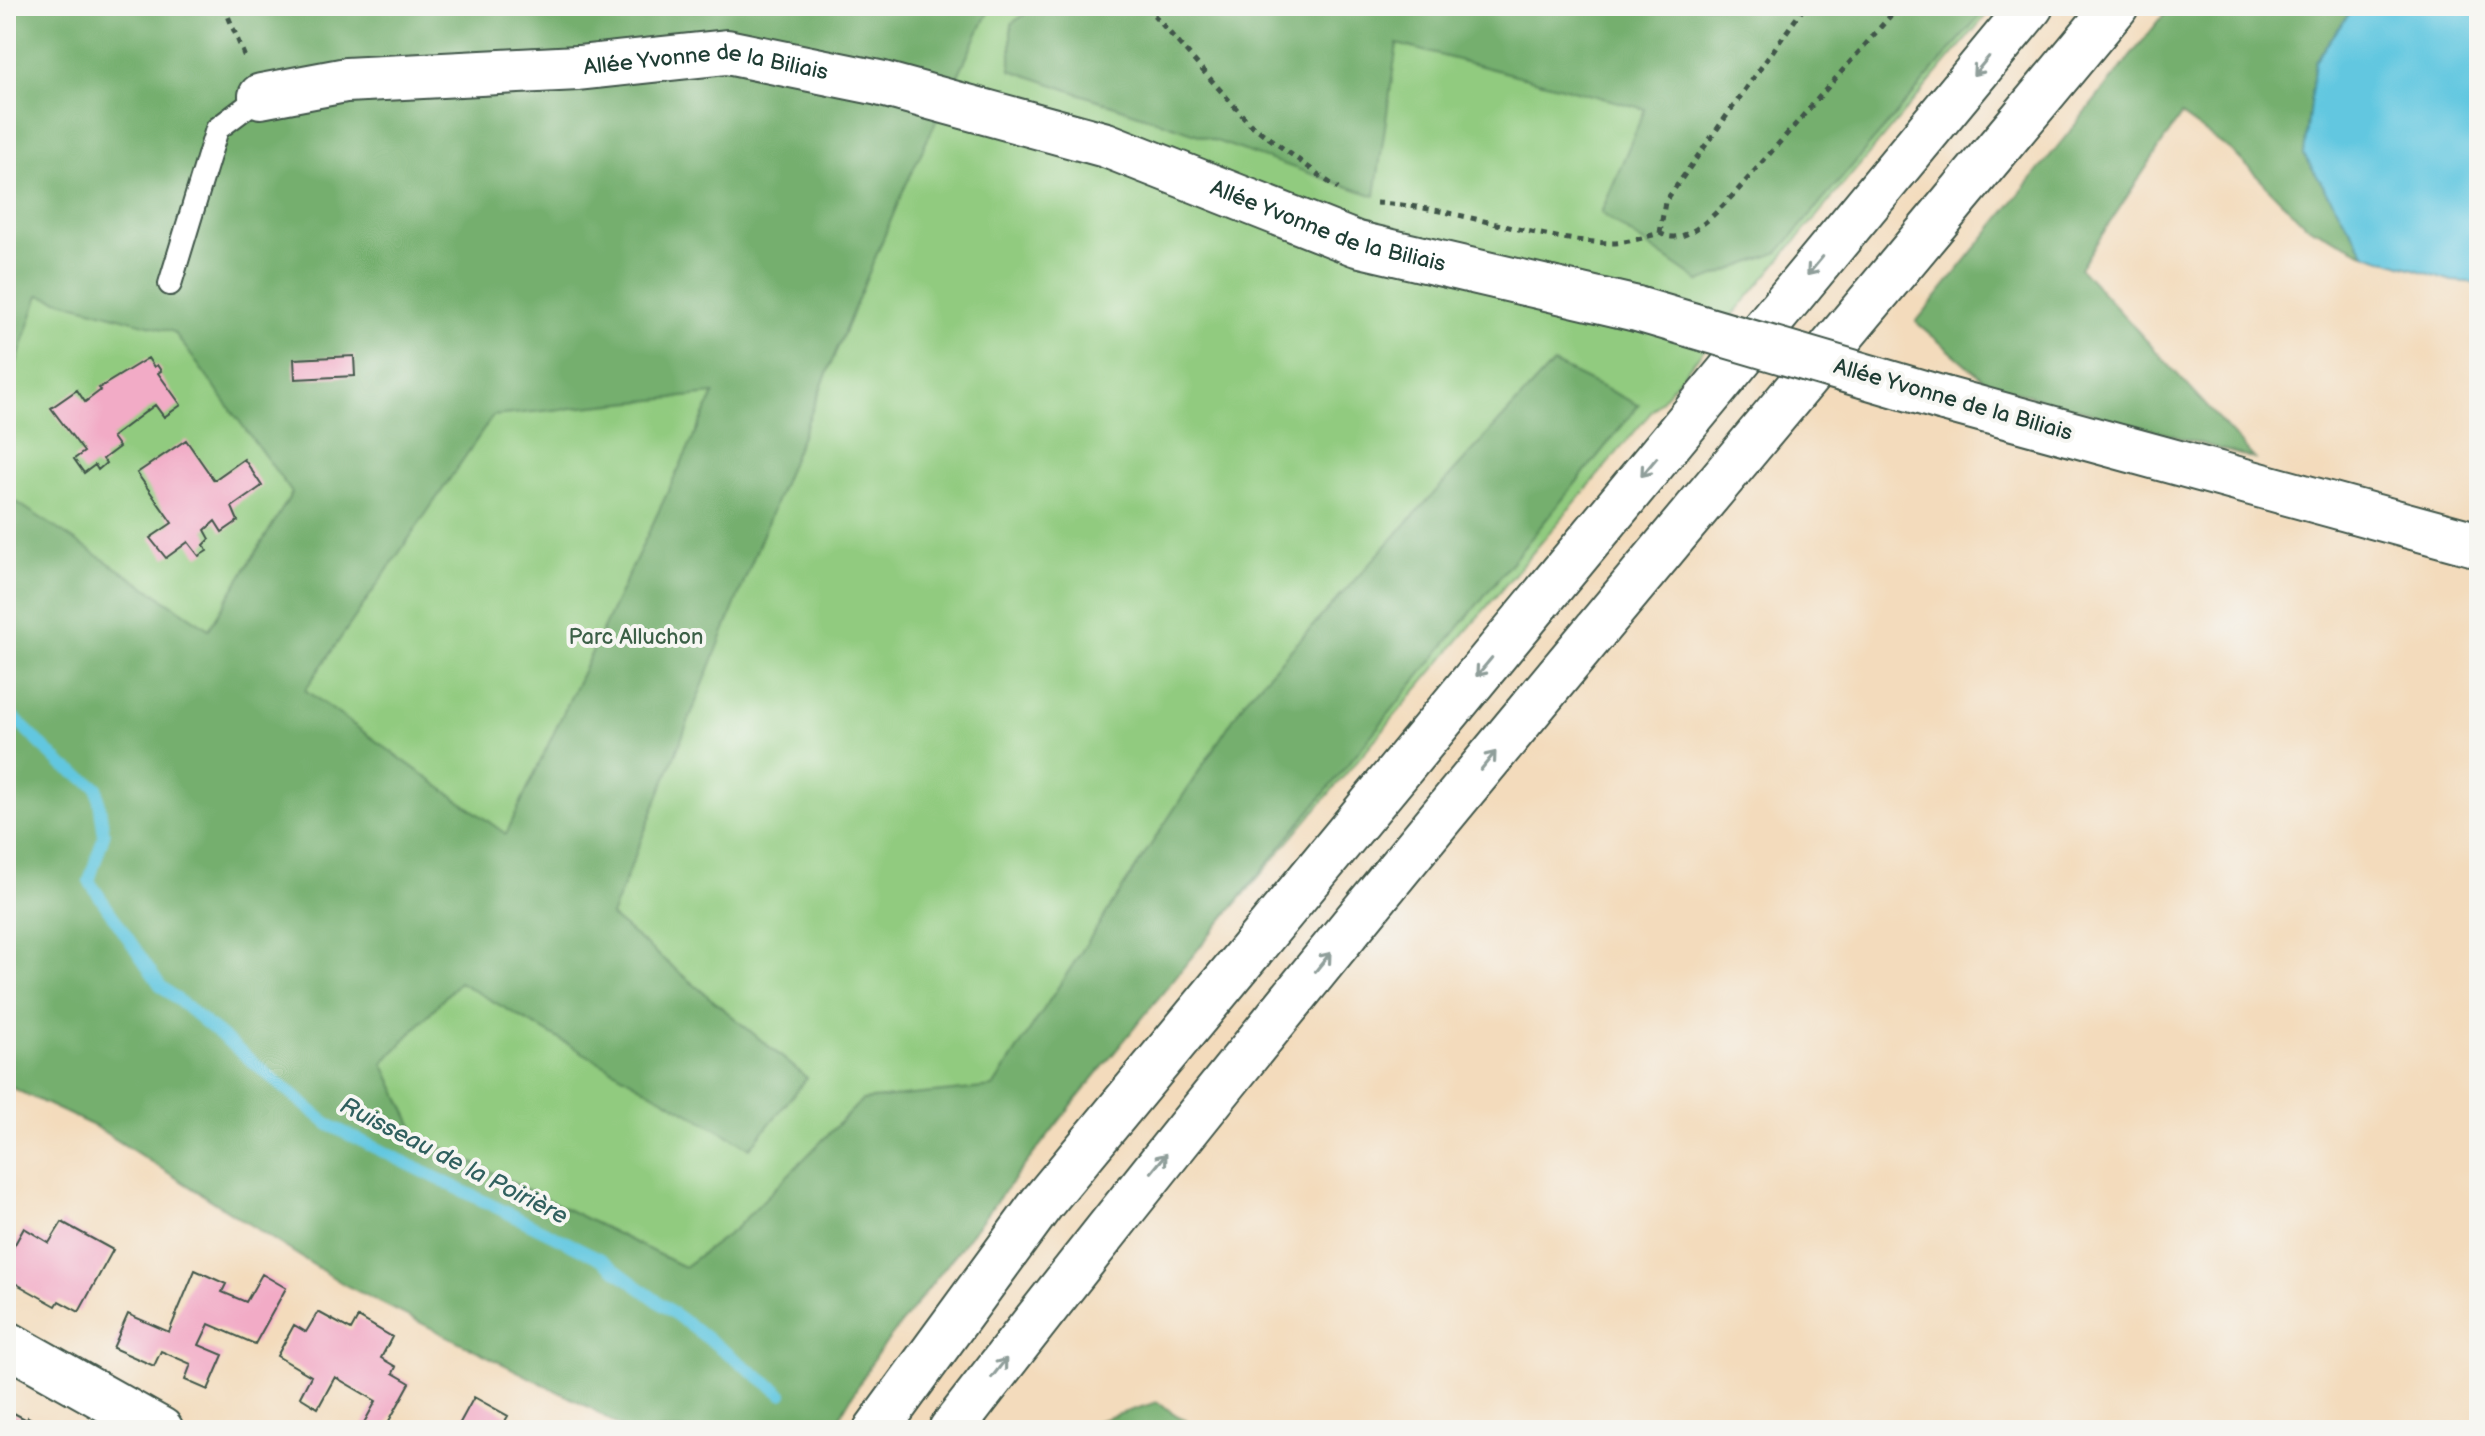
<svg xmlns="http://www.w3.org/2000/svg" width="2485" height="1436" viewBox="0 0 2485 1436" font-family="'Balsamiq Sans',sans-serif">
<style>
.green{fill:#91cb7f;stroke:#58845a;stroke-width:2}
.forest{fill:#74af6e;stroke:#4a7651;stroke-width:2;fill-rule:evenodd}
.water{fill:#62c7e0;stroke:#40828a;stroke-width:2}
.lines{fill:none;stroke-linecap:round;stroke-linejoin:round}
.stream{stroke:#62c7e0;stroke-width:12}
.building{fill:#f2abc6}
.lane-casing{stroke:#3f5548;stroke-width:26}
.street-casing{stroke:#3f5548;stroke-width:48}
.highway-casing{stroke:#3f5548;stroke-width:48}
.path{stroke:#3f5548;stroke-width:5;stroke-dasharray:6 6;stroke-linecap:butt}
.lane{stroke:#fff;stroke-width:22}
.street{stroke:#fff;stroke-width:44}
.highway{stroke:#fff;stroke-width:44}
.street-bridge-casing{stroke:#3f5548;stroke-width:48;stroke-linecap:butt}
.street-bridge{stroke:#fff;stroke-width:44}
.oneway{stroke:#8f9e9a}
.labels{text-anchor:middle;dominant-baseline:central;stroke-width:8;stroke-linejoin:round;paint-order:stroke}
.street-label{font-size:22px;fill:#1f3d34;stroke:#f6f6f2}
.park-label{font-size:22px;fill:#3c6047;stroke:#f6f6f2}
.water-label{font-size:24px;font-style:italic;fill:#30605f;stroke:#f6f6f2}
</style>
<rect width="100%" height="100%" fill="#f6f6f2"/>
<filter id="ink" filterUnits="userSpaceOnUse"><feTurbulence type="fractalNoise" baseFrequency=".0125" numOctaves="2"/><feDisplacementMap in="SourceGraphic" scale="16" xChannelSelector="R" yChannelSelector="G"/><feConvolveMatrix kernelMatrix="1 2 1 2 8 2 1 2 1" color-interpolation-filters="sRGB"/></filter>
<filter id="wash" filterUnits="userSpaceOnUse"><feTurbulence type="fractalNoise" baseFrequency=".006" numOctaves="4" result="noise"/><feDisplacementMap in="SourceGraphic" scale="32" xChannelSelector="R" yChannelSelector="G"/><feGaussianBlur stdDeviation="1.8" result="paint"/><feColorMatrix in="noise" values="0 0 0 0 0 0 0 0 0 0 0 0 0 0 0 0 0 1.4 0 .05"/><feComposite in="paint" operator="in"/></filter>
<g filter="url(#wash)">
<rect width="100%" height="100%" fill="#f3dbbc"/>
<path class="green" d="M6 6H1994L792 1430 6 1058Z"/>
<path class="forest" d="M6 6H991L903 191 823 383 611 916 807 1078 750 1148 459 982 383 1063 417 1135 684 1267 735 1229 862 1100 993 1087 1246 699 1553 363 1639 405 1071 1106 875 1357 832 1430H626L589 1407 345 1285 96 1127 6 1085V495L209 629 292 493 174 332 39 295 6 395ZM714 394 506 834 305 690 493 416Z
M1036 6H1988L1779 252 1700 282 1601 213 1645 109 1397 44 1375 196 1011 70V24Z
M2171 6H2355L2315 61 2304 155 2366 254 2305 225 2234 153 2181 115 2080 268 2255 459 1989 384 1916 322Z
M1157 1402 1199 1430H1069Z"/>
<path class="water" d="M2355 6H2479V283L2452 281 2366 254 2304 155 2315 61Z"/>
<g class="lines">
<path class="stream" d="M6 710 62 765 97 787 104 835 89 881 160 985 329 1125 601 1259 782 1394"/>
</g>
<g id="blocks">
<path class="building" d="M354 356 355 376 295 379 294 359Z
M148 358 154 367 157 365 161 371 158 373 181 405 164 417 155 405 112 437 119 447 103 459 106 463 98 470 95 465 84 473 74 459 84 452 51 408 77 390 85 402 101 390 99 388Z
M186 440 214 480 244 459 262 486 232 507 238 521 222 532 215 521 205 530 210 539 204 545 207 551 199 556 188 542 166 558 150 538 172 523 137 473Z
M62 1222 113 1250 79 1312 59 1301 56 1306 6 1278V1260L24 1228 49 1243Z
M195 1270 226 1284 222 1292 246 1302 262 1274 286 1288 255 1344 209 1324 199 1345 223 1355 208 1390 185 1380 191 1364 161 1351 154 1366 113 1348 128 1314 169 1332Z
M318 1312 351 1330 358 1317 392 1337 381 1358 396 1367 393 1373 410 1383 384 1430H360L376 1401 335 1377 318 1408 300 1397 311 1376 277 1356 294 1325 306 1332Z
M474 1397 508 1416 500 1430H456Z
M6 1409 27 1420 28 1417 50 1430H6Z"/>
</g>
</g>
<g filter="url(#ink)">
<use href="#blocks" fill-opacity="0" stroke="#3f5548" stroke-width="2"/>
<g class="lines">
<g class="lane-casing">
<path id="lane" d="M170 284 217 129 261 96"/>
</g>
<g class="street-casing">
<g id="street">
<path id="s1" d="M261 96 346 80 578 68 727 52 879 83 1106 145 1357 244 1637 309"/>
<path d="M1944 399 2479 545"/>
<path d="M6 1343 161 1430"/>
</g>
</g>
<g class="highway-casing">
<path id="highway" d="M876 1430 1042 1203 2031 6
M951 1430C1325 944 1725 478 2116 6"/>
</g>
<path class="path" d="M224 6 246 60
M1146 6 1250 124 1338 189
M1376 203C1456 206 1532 241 1612 243 1627 243 1645 237 1660 233 1686 250 1720 208 1737 191L1899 6
M1660 233 1665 202 1805 6"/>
<use href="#lane" class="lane"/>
<use href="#street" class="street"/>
<use href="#highway" class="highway"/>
<g class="street-bridge-casing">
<path id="street-bridge" d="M1637 309 1944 399"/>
</g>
<use href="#street-bridge" class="street-bridge"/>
</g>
<defs><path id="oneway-shaft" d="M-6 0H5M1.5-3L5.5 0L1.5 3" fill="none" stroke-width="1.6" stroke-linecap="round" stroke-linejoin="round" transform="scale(2)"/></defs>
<g class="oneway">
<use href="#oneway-shaft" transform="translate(1981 66) rotate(130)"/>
<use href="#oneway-shaft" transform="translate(1815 266) rotate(130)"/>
<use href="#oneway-shaft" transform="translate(1649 467) rotate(130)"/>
<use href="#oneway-shaft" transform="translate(1484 667) rotate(130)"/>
<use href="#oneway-shaft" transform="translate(1488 761) rotate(-51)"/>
<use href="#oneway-shaft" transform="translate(1323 962) rotate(-51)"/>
<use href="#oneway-shaft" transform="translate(1159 1163) rotate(-51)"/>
<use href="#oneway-shaft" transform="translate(999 1368) rotate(-52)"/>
</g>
</g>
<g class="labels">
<g class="street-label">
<text stroke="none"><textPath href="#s1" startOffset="448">Allée Yvonne de la Biliais</textPath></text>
<text stroke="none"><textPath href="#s1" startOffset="1096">Allée Yvonne de la Biliais</textPath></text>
<text transform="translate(1953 400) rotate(16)">Allée Yvonne de la Biliais</text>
</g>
<g class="park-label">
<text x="636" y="637">Parc Alluchon</text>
</g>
<g class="water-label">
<text transform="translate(454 1161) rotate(27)">Ruisseau de la Poirière</text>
</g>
</g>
<rect width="2485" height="1436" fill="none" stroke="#f6f6f2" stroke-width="32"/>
</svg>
